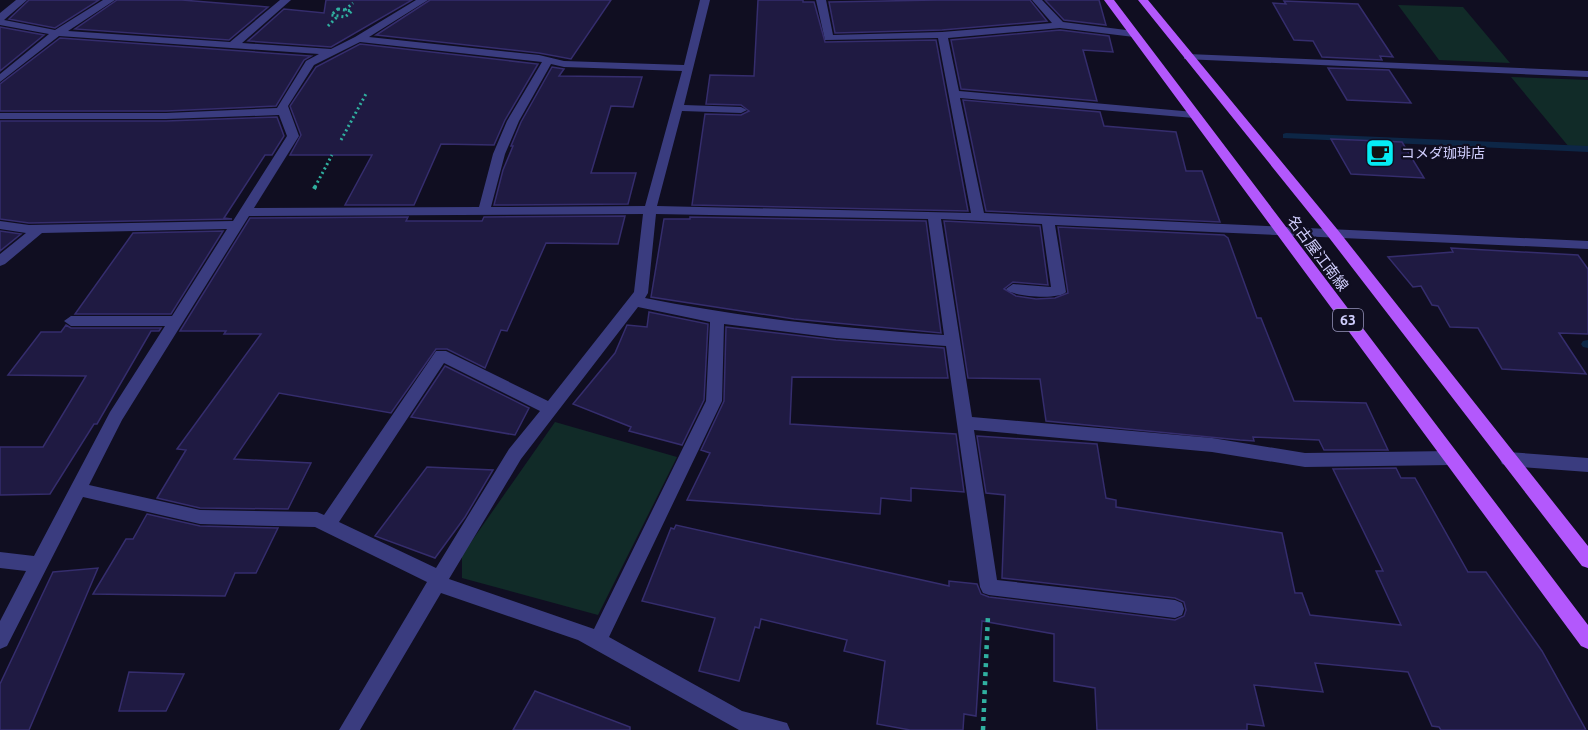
<svg xmlns="http://www.w3.org/2000/svg" width="1588" height="730" viewBox="0 0 1588 730" font-family="Ubuntu,'Noto Sans JP',sans-serif">
<style>
.green{fill:#112b28}
.lines{fill:none;stroke-linecap:round;stroke-linejoin:round}
.stream{fill:#0d2646;fill-rule:evenodd}
.building{fill:#1f1a42;stroke:#352d6d;stroke-width:1.5}
.path-far2{stroke:#30b0a0;stroke-width:3;stroke-dasharray:2 3;stroke-linecap:butt}
.path-far1{stroke:#30b0a0;stroke-width:4;stroke-dasharray:3 4.5;stroke-linecap:butt}
.path{stroke:#30b0a0;stroke-width:4.5;stroke-dasharray:4 5;stroke-linecap:butt}
.minor{fill:#3a3c7f;fill-rule:evenodd}
.major{fill:#b358fc;fill-rule:evenodd}
.labels{text-anchor:middle;dominant-baseline:central;stroke-width:4.5;stroke-linejoin:round;paint-order:stroke}
.far-poi-label{font-size:14px;fill:#d1cffe;stroke:#100e21;text-anchor:start}
.shield{fill:#100e21;stroke:#9795bc;stroke-width:1.5}
.shield-label{font-size:14px;font-weight:bold;fill:#d1cffe}
.street-label{font-size:15px;fill:#d1cffe;stroke:#100e21}
</style>
<rect width="100%" height="100%" fill="#100e21"/>
<path class="green" d="M1398 5 1463 7 1510 63 1439 60Z
M1511 77 1588 80V148L1569 147Z
M555 422 677 457 598 615 462 578V555Z"/>
<g class="lines">
<path class="stream" d="M1286 133 1588 146V152L1283 138V134Z
M1588 340V348L1583 347 1581 344 1583 341Z"/>
</g>
<path class="building" d="M29 0H99L55 28 9 19Z
M117 0H182L268 7 229 40 75 29Z
M326 0H412L331 47 248 41 284 9 324 13Z
M430 0H611L571 59 539 53 376 35Z
M758 0H803V2H814L825 42 936 40 968 211 692 205 705 114 741 115 749 111 741 105 706 104 710 75 754 76Z
M937 0H1030L1047 21 942 30 835 33 829 2Z
M1045 0H1099L1106 25 1064 20Z
M1284 1 1358 4 1393 57 1380 56 1382 60 1322 57 1313 41 1294 40 1273 3 1286 4Z
M0 27 44 35 0 71Z
M1060 30 1109 36 1113 52 1083 50 1097 101 961 89 951 40Z
M60 38 311 56 304 60 276 106 166 111H0V84Z
M360 44 538 64 505 120 494 145 441 144 414 205H345L372 155H290L301 135 290 106 316 67Z
M552 67 564 69 559 76 642 77 633 107 611 106 591 173H636L628 204 494 205 503 170 513 146H511L521 122Z
M1328 68 1389 70 1411 103 1347 100Z
M963 100 1100 112 1104 126 1176 132 1186 171H1202L1220 222 986 211Z
M277 117 284 136 272 155H265L224 218 232 219 29 223 0 219V121H166Z
M1331 139 1402 142 1424 178 1351 174Z
M625 216 618 244 546 243 507 331 501 330 485 368 447 349H436L391 413 279 393 234 459 311 463 288 509 200 508 157 498 186 450 177 449 261 334H224L226 331H180L250 218 408 217 406 221H482L484 217Z
M690 217 926 221 941 333 794 319 651 297 664 219H690Z
M944 221 1040 226 1048 285 1013 282 1004 289 1016 296 1036 299 1055 298 1068 293 1058 227 1224 235 1228 238 1257 318H1261L1294 401 1366 403 1388 450H1324L1319 440 1253 437 1254 441 1240 440 1046 421 1040 379 968 378Z
M0 231 21 234 0 251Z
M223 231 171 314H75L133 233Z
M1451 248 1578 255 1588 269V334L1559 333 1586 374 1502 369 1478 328 1450 327 1438 306 1432 305 1421 286 1413 287 1388 257 1453 252Z
M649 312 708 324 704 400 682 445 629 431 631 427 573 404 615 353 627 325 647 327Z
M66 325 71 328H161L159 331H151L97 424H94L50 494 0 495V447H43L86 376 8 375 41 332H61Z
M726 327 836 340 944 348 948 378 792 377 790 424 956 434 964 492 911 488V501L881 498 880 514 687 500 710 453 701 450 724 401Z
M445 366 529 408 515 435 411 417Z
M977 436 1097 444 1106 498 1116 500V507L1282 533 1295 593H1302L1310 615 1401 625 1376 571H1383L1333 469 1396 468 1401 478H1415L1468 572H1486L1542 651 1586 730H1441L1439 727 1432 726 1408 672 1315 663 1323 692 1254 685 1264 726 1247 724V730H1097L1095 688 1054 681V634L982 621 976 716 964 714 963 730H910L877 724 885 661 844 651 847 640 761 619 759 628 755 627 739 681 699 671 715 618 642 601 671 528 674 529 676 525 949 586V581L977 584 981 594 989 597 1175 620 1184 616 1186 610 1184 602 1175 598 1002 578 1005 495 986 493Z
M427 467 493 470 465 517 435 558 375 536Z
M147 514 200 526 278 528 256 573H235L225 596 93 594 126 539H133Z
M98 568 29 730H0V684L53 572Z
M129 672 184 674 166 711H119Z
M535 691 630 727V730H513Z"/>
<g class="lines">
<path class="path-far2" d="M338 9 352 11 345 17 331 15Z
M345 10 353 3
M328 26 338 16
M341 140 367 92
M315 187 332 155"/>
<path class="path-far1" d="M314 189 316 185"/>
<path class="path" d="M983 730 988 615"/>
<path class="minor" d="M16 0H27L4 20 55 30 103 0H115L68 31 230 42 280 0H291L242 43 331 49 355 37 416 0H428L369 37 539 55 564 61 684 65 700 0H710L684 105 741 107 747 110 741 113 682 111 657 206 971 213 938 38 825 40 816 0H826L833 35 942 32 1052 23 1032 0H1042L1063 22 1134 31 1139 34 1134 37 1060 28 948 38 959 91 1194 112 1200 115 1194 118 960 98 984 213 1588 241V249L1055 225 1066 292C1060 300 1012 297 1006 289L1013 284 1051 287 1042 224 941 219 972 417 1212 438 1305 453 1451 451 1457 453 1459 458 1457 463 1451 465 1305 467 1212 452 974 430 997 580 1175 600 1182 603 1184 609 1182 615 1175 618 989 595 983 593 980 587 946 346 836 338 724 324 722 401 609 637 742 711 787 723 790 730H739L578 640 441 593 360 730H339L427 582 315 527 200 524 83 497 7 646 0 649V621L26 571 0 568V552L34 556 110 412 165 326H71L64 321 71 316H172L227 229 42 233 5 264 0 266V254L26 233 0 229V221L29 225 233 221 287 136 279 115 166 119H0V113H166L277 108 306 61 319 54 59 36 0 82V74L49 34 0 25V13ZM360 42 542 62 507 121 493 154 479 207 254 208 299 136 288 106 314 65ZM551 64 564 67 682 71 645 206 491 207 505 154 519 121ZM643 214 634 292 548 401 446 351H436L324 515 317 512 200 510 89 485 122 420 249 216ZM656 214 928 219 944 335C843 328 744 318 645 298L648 293ZM638 307 710 322 706 401 594 629 449 579 521 459ZM444 363 540 411 509 449 436 568 339 522Z
M1188 54 1588 71V77L1184 59V55Z
M1508 452 1588 458V472L1508 466 1502 464 1500 459 1502 454Z"/>
<path class="major" d="M1104 0H1114L1588 625V649L1581 646Z
M1138 0H1148L1337 229 1588 546V568L1582 566 1327 235Z"/>
</g>
<defs>
<g id="cafe-square" transform="scale(1.5)"><rect x="-9" y="-9" width="18" height="18" rx="4" fill="#05ecf4" stroke="#100e21"/><path d="M-5.5-4.5H6V0H3Q3 3.5 0 3.5H-2.5Q-5.5 3.5-5.5 0ZM3-3.2v2h1.7v-2ZM-6 4.5H4V6H-6Z" fill="#111"/></g>
</defs>
<g fill-rule="evenodd">
<use href="#cafe-square" x="1380" y="153"/>
</g>
<g class="labels">
<g class="far-poi-label">
<text x="1401" y="153">コメダ珈琲店</text>
</g>
<rect class="shield" x="1333" y="309" width="30" height="22" rx="4.5"/>
<g class="shield-label">
<text x="1348" y="320">63</text>
</g>
<g class="street-label">
<text transform="translate(1318 253) rotate(53)">名古屋江南線</text>
</g>
</g>
</svg>
